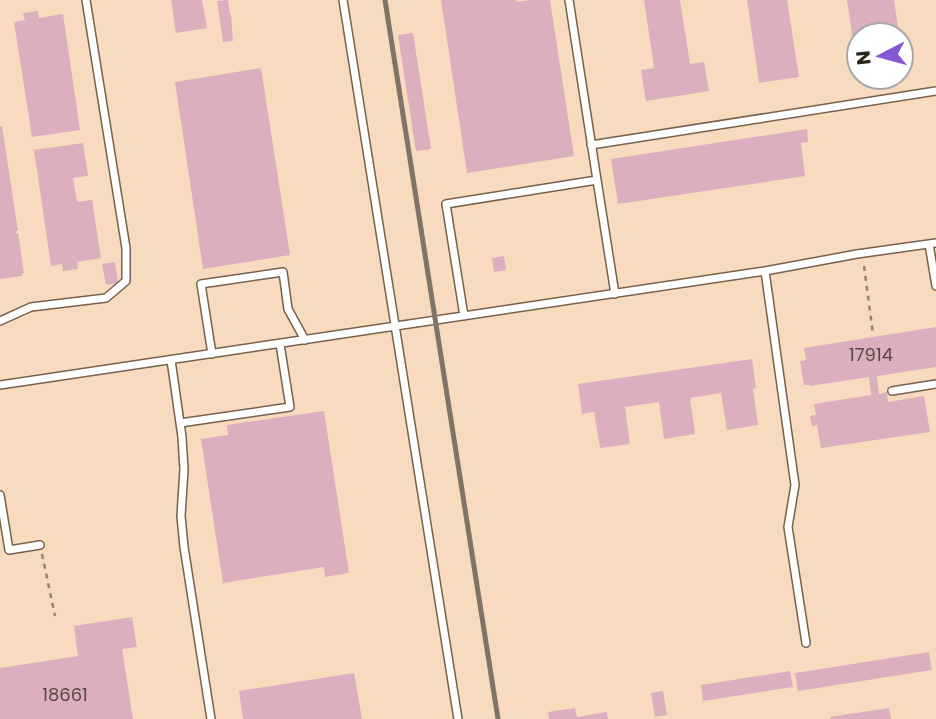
<svg xmlns="http://www.w3.org/2000/svg" width="936" height="719" viewBox="0 0 936 719" font-family="Poppins,sans-serif">
<style>
.built{fill:#f8dbbf;fill-rule:evenodd}
.building{fill:#dbafbd}
.lines{fill:none;stroke-linecap:round;stroke-linejoin:round}
.lane-casing{stroke:#75614d;stroke-width:10}
.path{stroke:#918376;stroke-width:2.5;stroke-dasharray:5 5;stroke-linecap:butt}
.lane{stroke:#fff;stroke-width:7}
.rail{stroke:#807367;stroke-width:5}
.labels{text-anchor:middle;dominant-baseline:central;stroke-width:5;stroke-linejoin:round;paint-order:stroke}
.number-label{font-size:18px;fill:#584644}
</style>
<rect width="100%" height="100%" fill="#fce9d7"/>
<path class="built" d="M0 0H936V719H0ZM859 35H901V77H859Z"/>
<path class="building" d="M171 0H202L207 28 176 33Z
M228 0 230 14H231L233 41 223 42 217 1Z
M441 0H516L517 2 530 0H550L574 156 467 173Z
M644 0H680L690 64 704 62 709 91 646 101 641 70 654 68Z
M747 0H787L799 77 759 83Z
M847 0H894L899 35H859V68L857 69Z
M38 11 39 18 63 14 80 130 32 137 14 22 25 20 23 13Z
M413 33 431 149 416 151 398 35Z
M261 68 290 255 203 269 175 82Z
M0 126H2L18 231H15L16 233H18L24 273H22V276L0 279Z
M807 129 808 142 801 143 805 176 618 204 611 159Z
M83 143 88 176 73 178 77 202 92 200 101 258 77 262 78 269 63 271 62 264 51 266 34 150Z
M504 256 506 270 494 272 492 258Z
M115 262 118 283 106 285 102 264Z
M936 327V367L877 376 879 394 887 392 888 402 924 396 930 432 821 448 817 425 812 426 810 416 816 415 814 404 871 395 869 377 810 386V385H804L800 361 806 360 804 348Z
M752 359 756 388 753 389 758 425 727 430 721 393 690 398 695 434 664 439 659 402 625 407 630 444 600 448 594 412 582 414 578 384Z
M324 411 349 573 325 577 324 567 223 583 201 439 228 435 227 425Z
M132 617 137 647 122 649 133 719H0V668L78 656 74 626Z
M929 652 932 670 798 691 795 673Z
M790 671 793 687 703 701 701 685Z
M354 673 362 719H243L239 691Z
M663 691 667 715 655 717 651 693Z
M575 708 577 717 607 712 608 719H549L548 712Z
M889 708 891 719H830V717Z"/>
<g class="lines">
<g class="lane-casing">
<path id="lane" d="M343 0 458 719
M569 0 597 180
M591 145 936 91
M929 244 936 286
M765 271 795 485 788 527 806 643
M464 316 446 204 597 180 615 294
M0 321 31 307 106 298 126 281V248L86 0
M212 354 201 284 283 272 288 309 305 340
M171 360 182 437 184 469 181 516 184 547 211 719
M0 385 765 271 857 254 936 243
M892 391 936 384
M180 423 290 407 280 344
M0 495 9 550 40 545"/>
</g>
<path class="path" d="M864 266 873 334
M42 554 55 616"/>
<use href="#lane" class="lane"/>
<path class="rail" d="M385 0 498 719"/>
</g>
<g class="labels">
<g class="number-label">
<text x="871" y="354">17914</text>
<text x="65" y="694">18661</text>
</g>
</g>
<g transform="translate(880 56) rotate(264)"><circle r="33" fill="#ffffff" stroke="#aba7a4" stroke-width="2"/>
<path d="M0-5L12 26L0 18L-12 26Z" fill="#8459d3"/>
<text y="-10" font-size="19" font-weight="bold" text-anchor="middle" fill="#2c231b">N</text>
</g>
</svg>
